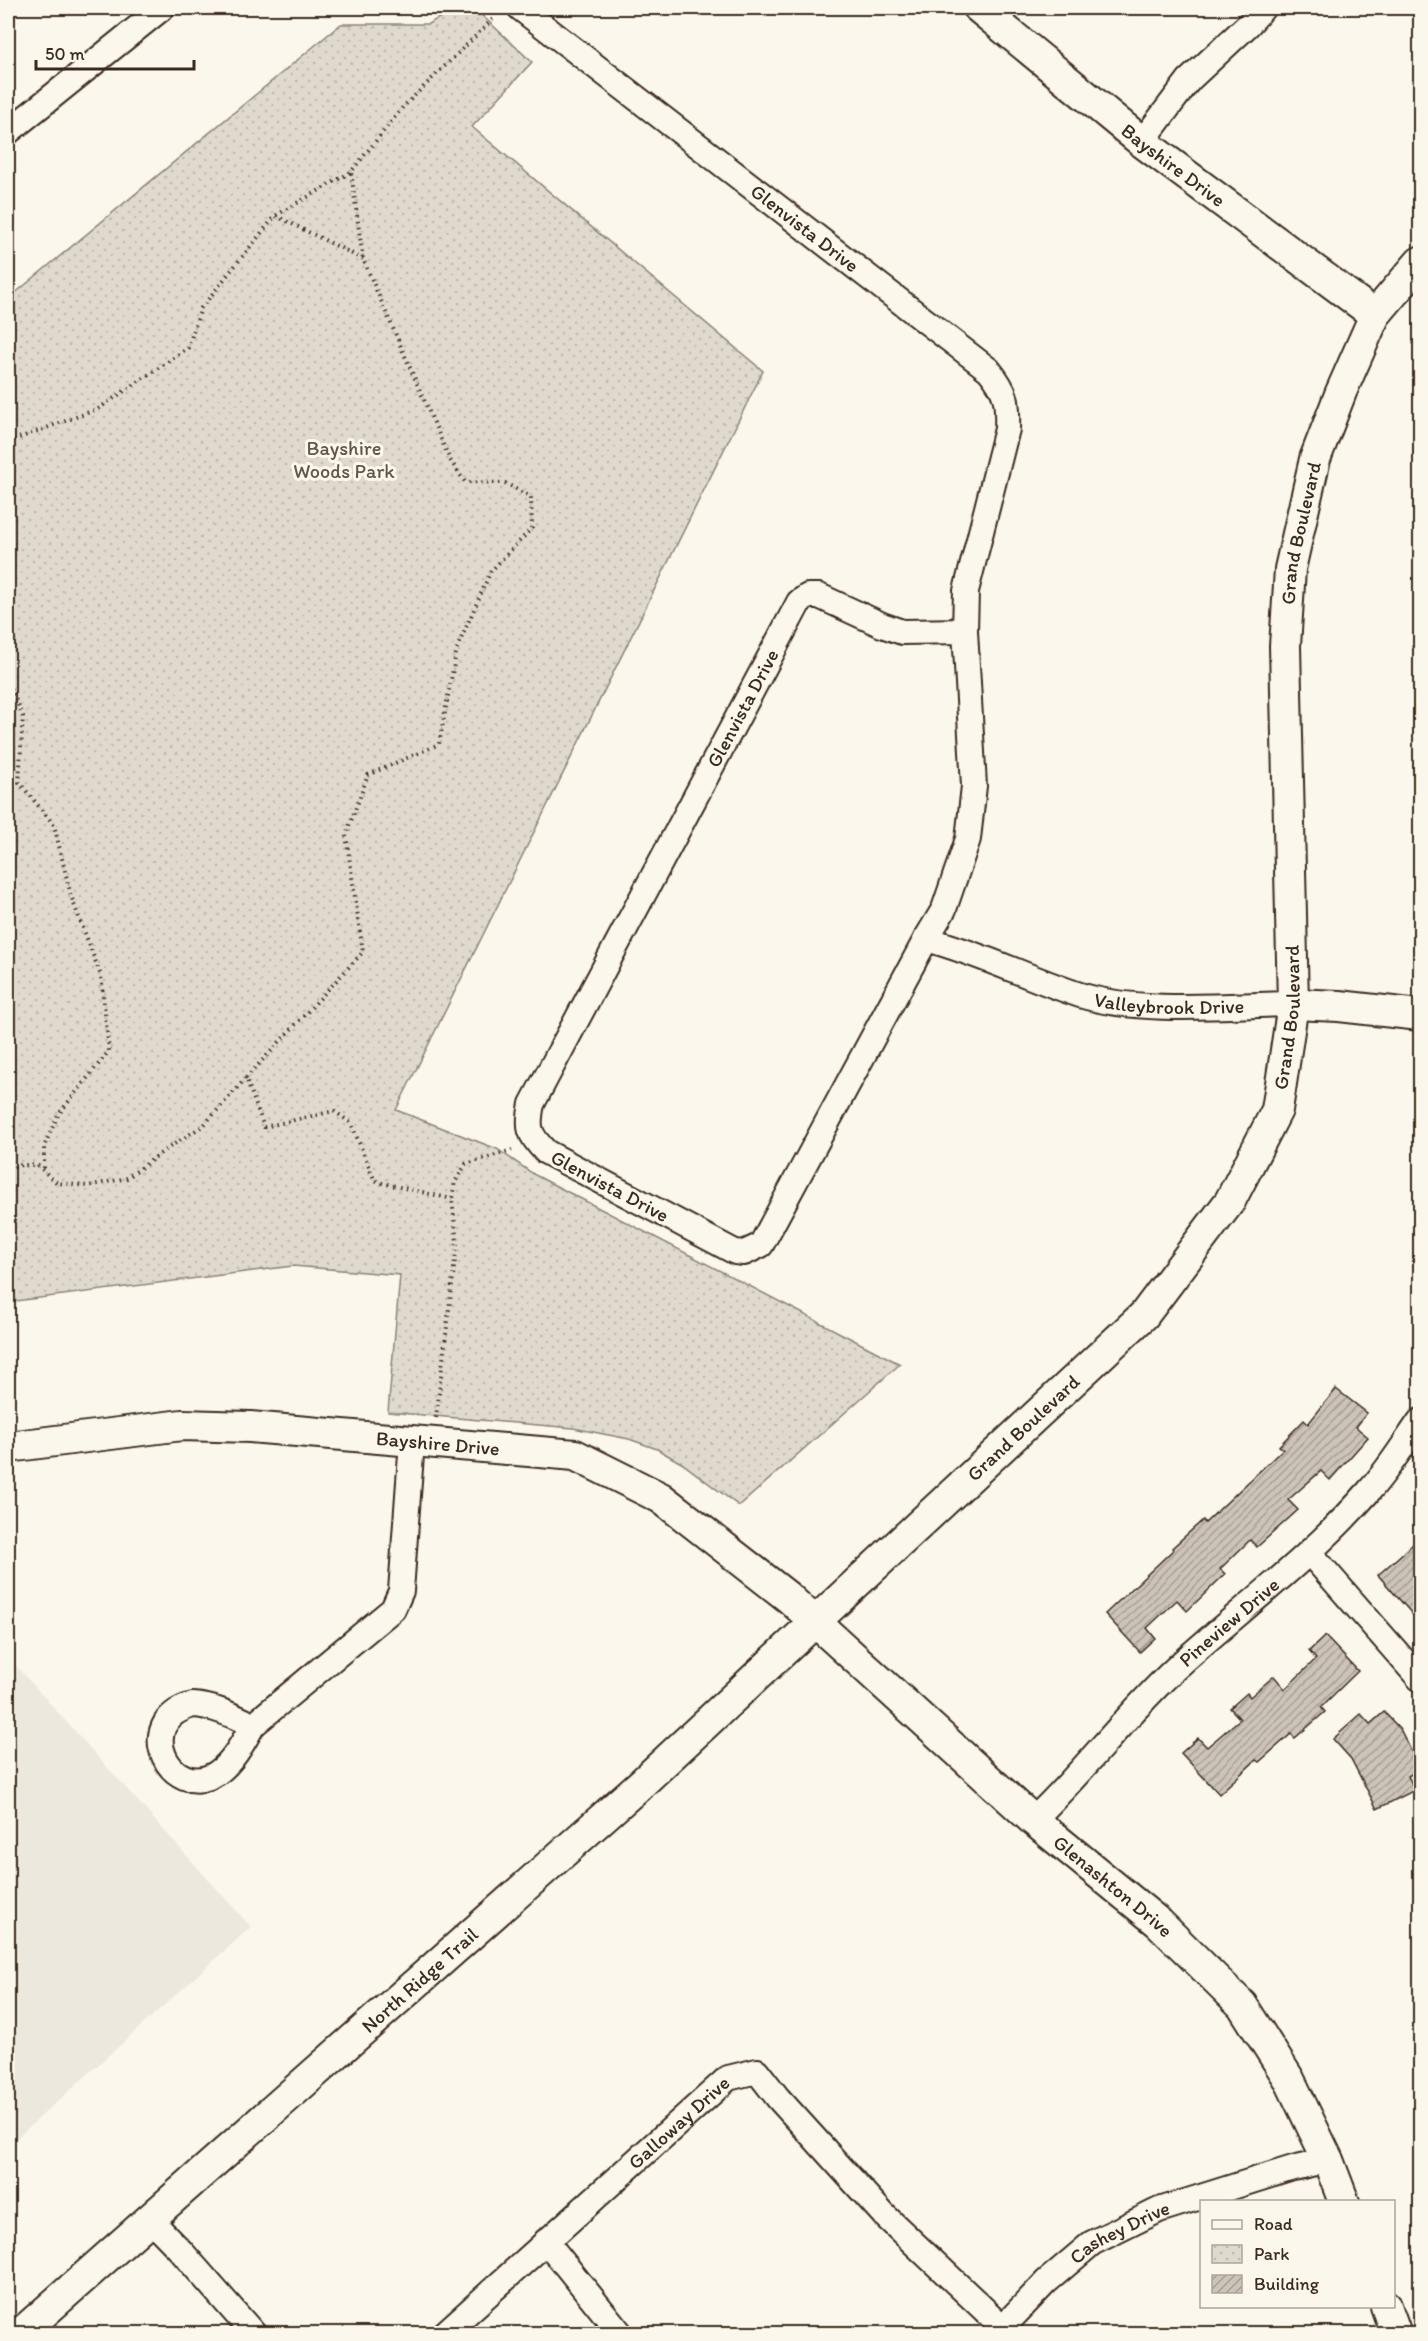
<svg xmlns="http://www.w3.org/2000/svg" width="1428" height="2341" viewBox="0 0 1428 2341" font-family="Itim,sans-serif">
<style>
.built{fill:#ede8dd}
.park{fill:url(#park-dots);stroke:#8d8276;stroke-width:1.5}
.building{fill:url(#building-hatch);stroke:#3b2a1e;stroke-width:1.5}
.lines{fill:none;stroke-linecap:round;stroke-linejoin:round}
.minor-casing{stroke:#3b2a1e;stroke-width:28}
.tertiary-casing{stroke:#3b2a1e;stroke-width:34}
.path{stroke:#3b2a1e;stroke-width:4;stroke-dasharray:1.5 4.5;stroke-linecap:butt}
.minor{stroke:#fbf7ec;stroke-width:24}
.tertiary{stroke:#fbf7ec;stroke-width:30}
.labels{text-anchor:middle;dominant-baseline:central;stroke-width:6;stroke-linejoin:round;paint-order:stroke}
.street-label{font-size:20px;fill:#3b2a1e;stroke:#fbf7ec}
.park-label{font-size:20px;fill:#64564a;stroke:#fbf7ec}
</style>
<defs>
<pattern id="park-dots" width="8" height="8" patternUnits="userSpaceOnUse" patternTransform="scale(1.5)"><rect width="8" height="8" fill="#dfd9ce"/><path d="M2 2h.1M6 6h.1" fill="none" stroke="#c0bab0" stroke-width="1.8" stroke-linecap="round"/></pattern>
<pattern id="building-hatch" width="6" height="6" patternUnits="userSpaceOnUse" patternTransform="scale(1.5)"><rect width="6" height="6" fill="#ccc4b9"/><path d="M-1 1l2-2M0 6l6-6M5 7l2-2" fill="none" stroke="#a79f96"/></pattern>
</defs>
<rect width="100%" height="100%" fill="#fbf7ec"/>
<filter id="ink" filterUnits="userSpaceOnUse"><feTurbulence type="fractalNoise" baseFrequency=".0167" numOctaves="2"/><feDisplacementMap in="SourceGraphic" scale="12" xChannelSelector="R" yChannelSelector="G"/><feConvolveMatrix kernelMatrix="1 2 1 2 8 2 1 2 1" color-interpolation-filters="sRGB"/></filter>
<g filter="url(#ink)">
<path class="built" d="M8 1657 251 1927 8 2146Z"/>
<path class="park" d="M458 8H474L532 62 472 127 763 371 396 1110 497 1149 535 1175 900 1364 739 1506 683 1464 657 1449 629 1439 573 1428 388 1412 400 1275 293 1266 8 1302V299L341 24H428Z"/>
<path class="building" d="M1336 1389 1367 1413 1356 1427 1368 1437 1330 1480 1321 1471 1288 1500 1298 1510 1257 1547 1250 1540 1220 1569 1225 1574 1187 1611 1177 1600 1147 1628 1155 1638 1140 1652 1105 1614 1173 1550 1172 1548 1203 1520 1205 1523 1283 1449 1279 1446 1304 1420 1308 1424Z
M1420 1538V1623L1378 1575Z
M1325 1636 1358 1671 1321 1707 1325 1712 1295 1738 1291 1734 1259 1762 1256 1760 1219 1794 1181 1753 1198 1738 1207 1747 1240 1719 1230 1708 1247 1693 1250 1697 1274 1676 1285 1689 1316 1659 1309 1651Z
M1384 1712 1400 1729 1420 1769 1408 1776 1415 1790 1377 1809 1351 1759 1333 1739 1361 1714 1370 1724Z"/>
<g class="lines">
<g class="minor-casing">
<g id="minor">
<path id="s1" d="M520 8 989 370C1007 392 1008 401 1007 429L966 591 965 631 974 786 968 839 944 909 926 939 761 1245 744 1253 735 1252 546 1152C529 1135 527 1128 532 1104L799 602 808 596H819L882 625 902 632 965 631"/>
<path d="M8 132 162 8"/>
<path d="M1142 142 1189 80 1248 25 1263 8"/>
<path id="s2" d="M926 939C979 953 1028 978 1080 995 1141 1014 1229 1005 1293 1004"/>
<path d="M1309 1552 1420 1679"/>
<path d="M193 1705C214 1706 234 1716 253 1725 244 1741 233 1762 217 1773 171 1803 130 1721 193 1705Z"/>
<path d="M253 1725 393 1609 401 1591 412 1441"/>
<path id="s3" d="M1033 1820C1084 1772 1126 1714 1177 1667 1241 1609 1312 1557 1369 1491 1388 1470 1404 1444 1420 1421"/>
<path d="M149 2218 181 2251 254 2334"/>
<path d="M546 2241 621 2334"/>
<path id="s4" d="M1003 2327 1046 2282 1092 2243 1159 2210 1293 2168 1328 2160"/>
<path id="s5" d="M444 2334 728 2078 757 2071 778 2098 884 2215 1010 2334"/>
</g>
</g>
<g class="tertiary-casing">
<g id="tertiary">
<path id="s6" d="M979 8 1142 142 1375 315"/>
<path d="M1293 1004 1339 1006 1420 1015"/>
<path id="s7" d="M8 1447 182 1425 250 1427 575 1455 661 1498 789 1598 1033 1820 1159 1923 1242 2005 1289 2079 1328 2160 1344 2202"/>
<path d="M1386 2306 1396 2334"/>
<path id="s8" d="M20 2334 642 1783 1144 1315 1230 1201 1277 1110 1293 1004 1285 646 1290 569 1315 459 1341 392 1375 315 1420 262"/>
</g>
</g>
<path class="path" d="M276 216 363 259
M8 442 98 409 188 348 201 308 275 216 351 172
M8 683 23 716 19 782 54 825 71 896 101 976 109 1051 58 1115 44 1147V1172
M246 1078 363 952 346 835 368 775 439 744 457 648 491 571 532 528 531 497 505 483 465 482 450 460 363 259 351 172 403 107 495 17
M8 1169 21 1165H37L57 1183 88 1186 127 1178 165 1150 204 1125 246 1078 264 1127 334 1111 351 1123 374 1179 378 1182 452 1199
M436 1418 457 1243 452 1199 455 1182 466 1164 512 1150
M8 2296 15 2305"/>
<use href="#minor" class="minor"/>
<use href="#tertiary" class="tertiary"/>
</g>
</g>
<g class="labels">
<g class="street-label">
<text stroke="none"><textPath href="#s6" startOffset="250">Bayshire Drive</textPath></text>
<text stroke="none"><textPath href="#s1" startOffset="360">Glenvista Drive</textPath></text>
<text stroke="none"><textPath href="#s8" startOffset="2342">Grand Boulevard</textPath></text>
<text stroke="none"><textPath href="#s1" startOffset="2272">Glenvista Drive</textPath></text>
<text stroke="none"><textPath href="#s2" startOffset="254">Valleybrook Drive</textPath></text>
<text stroke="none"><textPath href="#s8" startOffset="1856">Grand Boulevard</textPath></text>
<text transform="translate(610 1186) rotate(28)">Glenvista Drive</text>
<text stroke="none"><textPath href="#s8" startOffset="1352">Grand Boulevard</textPath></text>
<text stroke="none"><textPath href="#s7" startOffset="432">Bayshire Drive</textPath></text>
<text stroke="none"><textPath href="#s3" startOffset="279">Pineview Drive</textPath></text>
<text stroke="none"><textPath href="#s7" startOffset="1262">Glenashton Drive</textPath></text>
<text stroke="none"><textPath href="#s8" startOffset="534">North Ridge Trail</textPath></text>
<text stroke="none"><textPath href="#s5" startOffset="316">Galloway Drive</textPath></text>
<text stroke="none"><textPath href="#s4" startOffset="152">Cashey Drive</textPath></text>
</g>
<g class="park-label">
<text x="344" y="448">Bayshire<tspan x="344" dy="23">Woods Park</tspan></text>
</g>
</g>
<rect width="1428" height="2341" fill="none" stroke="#fbf7ec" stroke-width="30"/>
<rect x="15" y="15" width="1398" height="2311" fill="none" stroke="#3b2a1e" stroke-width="2" filter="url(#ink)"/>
<rect x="1200" y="2200" width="195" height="108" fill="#fbf7ec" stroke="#aea59a" stroke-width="1.5"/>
<rect x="1212" y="2220" width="30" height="9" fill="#fbf7ec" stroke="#aea59a" stroke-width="1.5"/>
<text x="1254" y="2230" font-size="18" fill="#3b2a1e">Road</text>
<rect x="1212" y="2245" width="30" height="18" fill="url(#park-dots)" stroke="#aea59a" stroke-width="1.5"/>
<text x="1254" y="2260" font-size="18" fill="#3b2a1e">Park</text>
<rect x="1212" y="2275" width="30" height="18" fill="url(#building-hatch)" stroke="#aea59a" stroke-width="1.5"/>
<text x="1254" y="2290" font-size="18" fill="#3b2a1e">Building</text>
<path d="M36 60v9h158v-9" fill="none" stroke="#3b2a1e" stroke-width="3"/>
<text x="45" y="60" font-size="18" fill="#3b2a1e" stroke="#fbf7ec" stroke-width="4.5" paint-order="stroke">50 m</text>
</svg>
